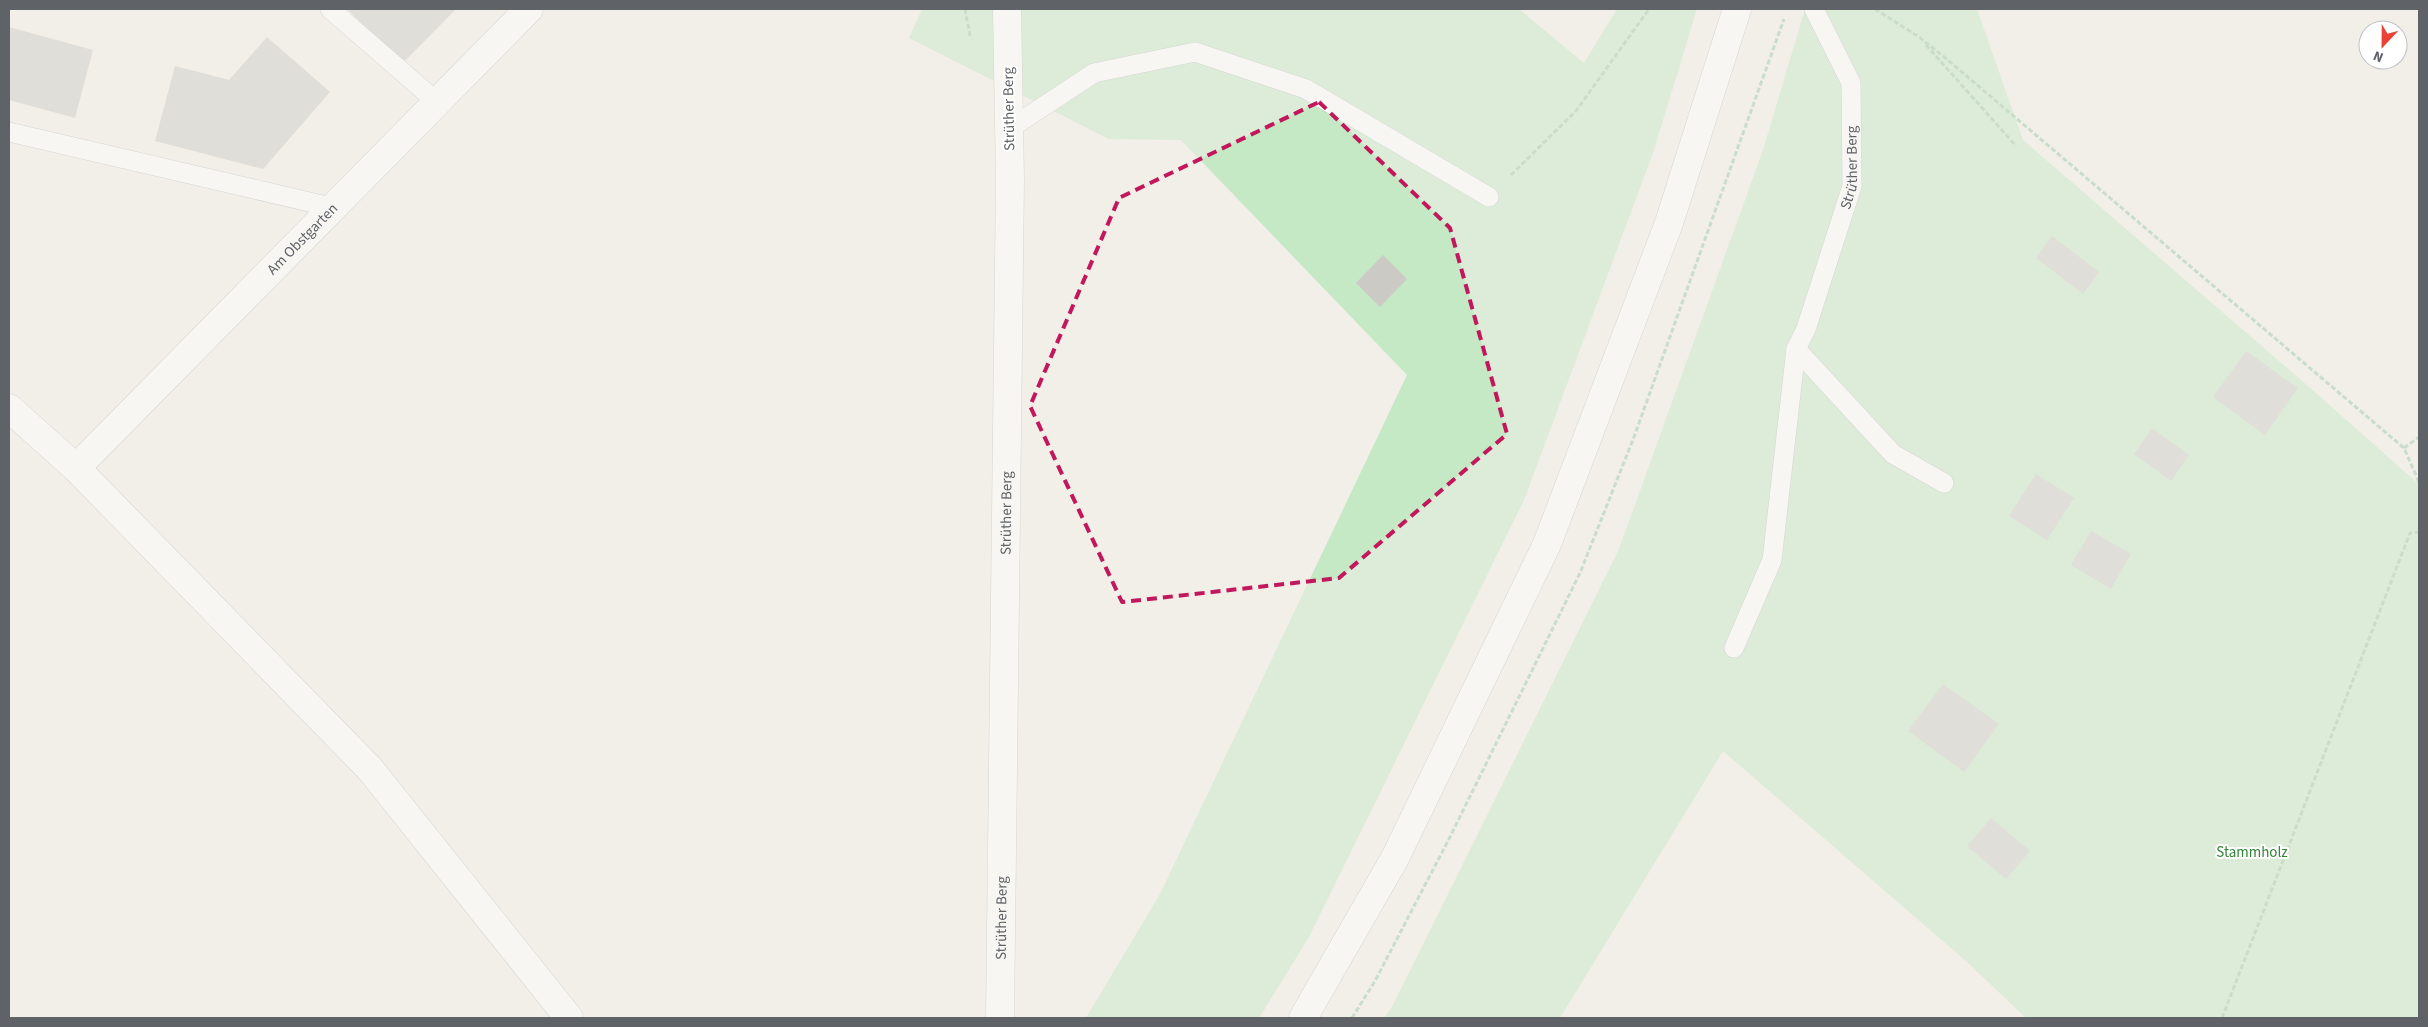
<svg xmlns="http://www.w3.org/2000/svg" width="2428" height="1027" viewBox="0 0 2428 1027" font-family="'Source Sans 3',sans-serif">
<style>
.green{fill:#c5e8c5}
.building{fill:#cccac5}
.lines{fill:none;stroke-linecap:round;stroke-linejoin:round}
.lane-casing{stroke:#b5b8bc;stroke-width:20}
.street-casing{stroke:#b5b8bc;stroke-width:29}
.secondary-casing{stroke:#b6babf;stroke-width:29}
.path{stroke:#9cc7a9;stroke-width:3;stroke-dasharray:5 2.5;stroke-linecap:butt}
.lane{stroke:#fff;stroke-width:19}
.street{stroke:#fff;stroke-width:28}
.secondary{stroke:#fff;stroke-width:28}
.marked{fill:none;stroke:#c2185b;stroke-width:4;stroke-dasharray:10 6;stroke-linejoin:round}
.labels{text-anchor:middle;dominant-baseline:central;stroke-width:4;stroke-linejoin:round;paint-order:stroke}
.street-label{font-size:15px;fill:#5f6368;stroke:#fff}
.park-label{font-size:15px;fill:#348238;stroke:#fff}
</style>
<rect width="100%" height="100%" fill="#f1efe8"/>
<path class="green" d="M922 9H1519L1584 63 1617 9H1697L1653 153 1524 500 1309 937 1259 1018H1086L1160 894 1407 375 1181 140 1109 139 909 38Z
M1805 9H1977L2023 140 2316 393 2415 481H2419V1018H2026L1967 962 1723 751 1560 1018H1384L1392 1007 1619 549 1763 150Z"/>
<path class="building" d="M347 9H456L403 63Z
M9 27 93 50 75 118 9 100Z
M267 37 330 92 263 169 155 141 175 66 229 80Z
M2052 236 2099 272 2083 294 2036 258Z
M1383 255 1407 279 1380 307 1356 283Z
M2246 351 2298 388 2265 435 2213 397Z
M2152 428 2189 455 2171 481 2134 454Z
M2036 474 2074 498 2047 540 2009 516Z
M2091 531 2131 554 2111 589 2071 565Z
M1943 684 1999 724 1964 772 1908 731Z
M1991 818 2030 851 2006 879 1967 846Z"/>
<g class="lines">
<g class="lane-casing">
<g id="lane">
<path d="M330 9 437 102"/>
<path d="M1009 129 1094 73 1195 52 1306 89 1489 197"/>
<path d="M9 132 335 208"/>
<path d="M1796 349 1893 454 1944 483"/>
<path id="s1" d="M1734 648 1772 560 1796 349 1806 329 1852 186 1851 83 1814 9"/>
</g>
</g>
<g class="street-casing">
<g id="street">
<path d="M9 408 76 468 370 769 569 1018"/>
<path id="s2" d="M76 468 529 9"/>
<path id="s3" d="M1000 1018 1010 180 1007 9"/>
</g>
</g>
<g class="secondary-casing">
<path id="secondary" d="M1303 1018 1395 858 1547 544 1669 223 1737 9"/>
</g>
<path class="path" d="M965 9 970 36
M1875 9 1919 37 1943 56 2404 448 2419 482
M1926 45 2016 146
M1511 175 1576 111 1649 9
M2404 448 2419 437
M1352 1018 1375 981 1449 839 1580 573 1634 437 1784 19
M2222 1018 2410 533 2419 532"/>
<use href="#lane" class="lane"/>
<use href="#street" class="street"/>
<use href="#secondary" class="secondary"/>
</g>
<path d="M0 0H2428V1027H0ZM1319 102 1450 228 1507 434 1339 578 1122 602 1030 406 1119 198Z" fill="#f1efe8" fill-opacity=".55" fill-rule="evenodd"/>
<path class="marked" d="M1319 102 1450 228 1507 434 1339 578 1122 602 1030 406 1119 198Z"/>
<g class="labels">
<g class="street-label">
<text transform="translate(1009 109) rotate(-91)">Strüther Berg</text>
<text stroke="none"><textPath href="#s1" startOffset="499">Strüther Berg</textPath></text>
<text stroke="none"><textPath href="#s2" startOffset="322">Am Obstgarten</textPath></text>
<text stroke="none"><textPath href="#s3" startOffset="505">Strüther Berg</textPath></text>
<text stroke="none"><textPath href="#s3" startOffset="100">Strüther Berg</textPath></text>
</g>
<g class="park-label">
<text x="2252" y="852">Stammholz</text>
</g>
</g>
<rect width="2428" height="1027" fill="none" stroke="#5f6368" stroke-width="20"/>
<g transform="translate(2383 45) rotate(202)"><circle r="24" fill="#ffffff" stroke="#bfc1c3"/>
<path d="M0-4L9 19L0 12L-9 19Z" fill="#ea4335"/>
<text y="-8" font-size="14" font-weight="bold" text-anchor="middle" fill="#5f6368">N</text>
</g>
</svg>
